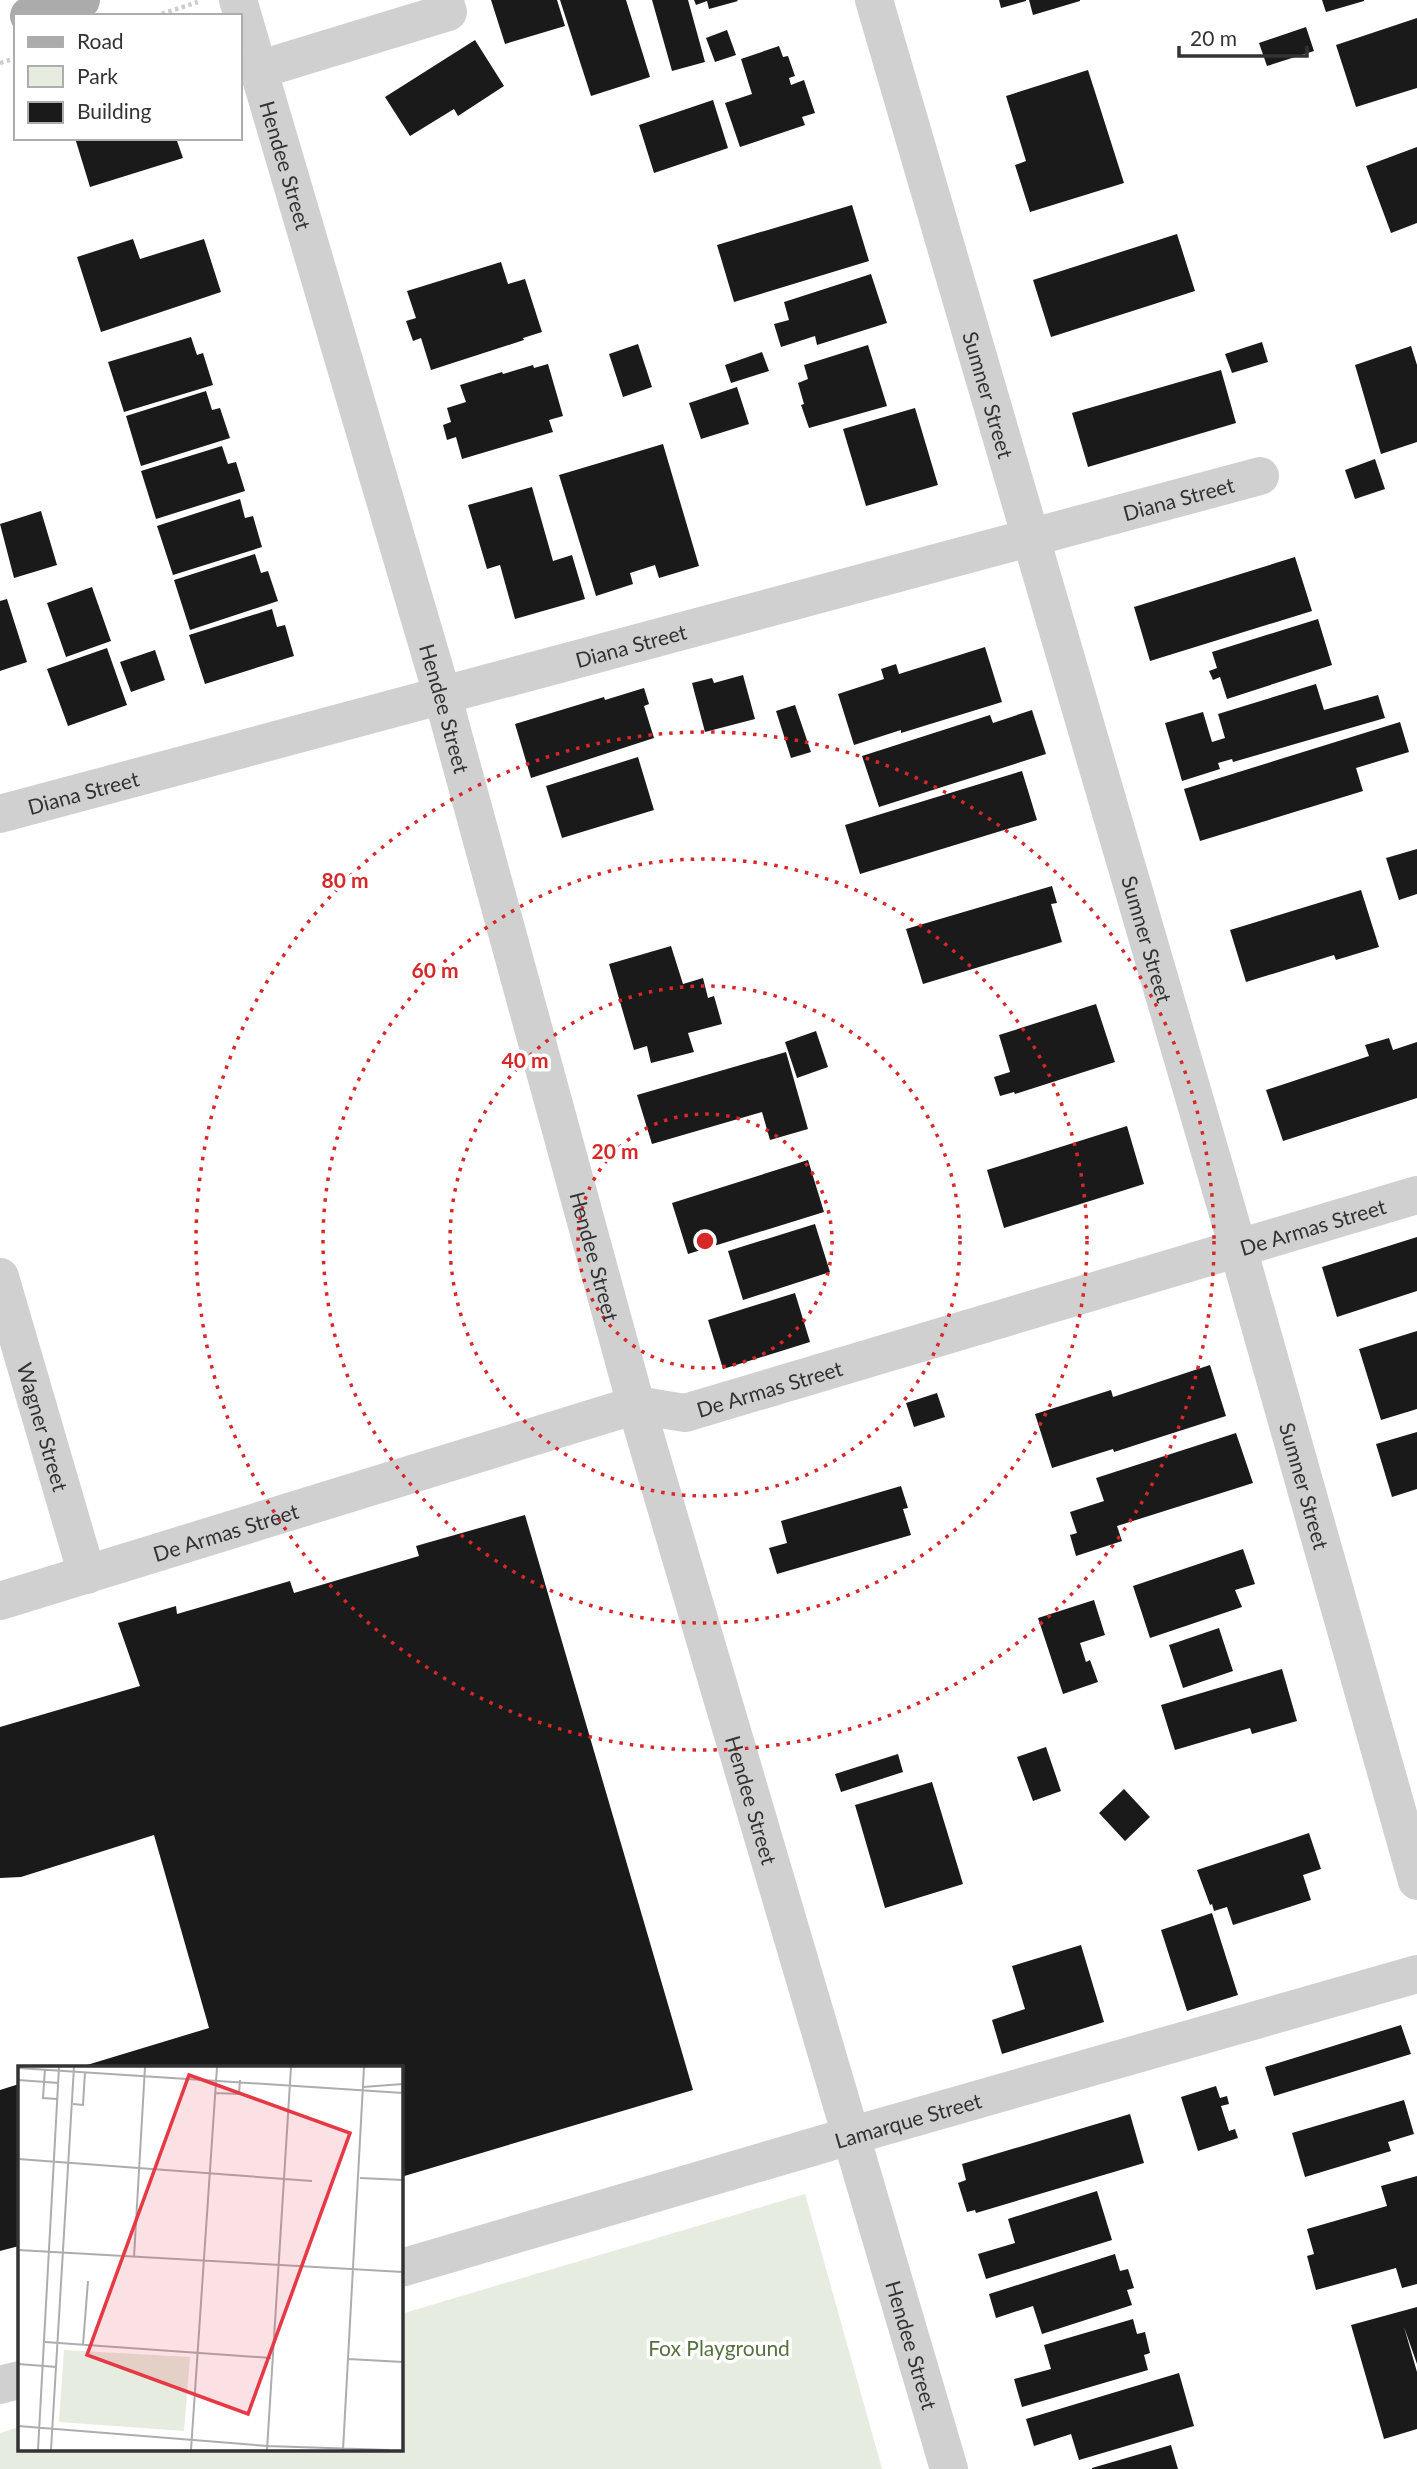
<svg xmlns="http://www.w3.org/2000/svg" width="1417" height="2469" viewBox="0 0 1417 2469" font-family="Lato,sans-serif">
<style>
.green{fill:#e6ecdf}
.building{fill:#1a1a1a}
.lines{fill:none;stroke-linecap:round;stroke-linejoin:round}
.path{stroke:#cdcdcd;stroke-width:4.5;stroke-dasharray:3.5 3.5;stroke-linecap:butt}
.minor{stroke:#d0d0d0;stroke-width:38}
.major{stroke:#ababab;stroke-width:38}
.ring{fill:none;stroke:#d62828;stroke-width:3.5;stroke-dasharray:3.5 7}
.labels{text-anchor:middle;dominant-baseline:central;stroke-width:7;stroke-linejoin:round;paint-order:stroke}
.street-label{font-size:21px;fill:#333;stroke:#fff}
.park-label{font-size:21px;fill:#56703f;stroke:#fff}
.inset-road{fill:none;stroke:#adadad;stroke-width:2}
.view{fill:#e63946;fill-opacity:0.15;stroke:#e63946;stroke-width:3.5}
.inset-edge{fill:none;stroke:#333;stroke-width:3.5}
.centre{fill:#d62828;stroke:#fff;stroke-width:3.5}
.ring-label{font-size:21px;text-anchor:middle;font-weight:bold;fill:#d62828;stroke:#fff;stroke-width:7;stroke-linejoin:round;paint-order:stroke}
</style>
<rect width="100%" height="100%" fill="#fff"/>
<path class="green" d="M805 2194 882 2469H0V2433L19 2427V2450H401V2314Z"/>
<path class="building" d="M491 0H557L565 26 505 44Z
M560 0H626L650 77 591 96Z
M652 0H688L705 62 672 71Z
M694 0H737L738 1 709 9 707 1 696 5Z
M999 0H1026V1L1001 8Z
M1029 0H1080V1L1033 15Z
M1322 0H1364V1L1326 12Z
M1417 18V88L1356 107 1336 45Z
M1306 27 1314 51 1267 66 1259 43Z
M727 30 736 55 715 62 706 38Z
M475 40 504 86 458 116 454 109 410 136 385 97Z
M779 46 783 57 788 56 795 76 789 78 791 85 804 80 815 113 802 117 805 125 740 147 725 103 752 94 741 59Z
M1088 70 1124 183 1030 212 1015 165 1026 161 1006 96Z
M713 100 728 148 654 173 639 125Z
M75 138H176L183 158 90 187Z
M1417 147V223L1391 233 1366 166Z
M852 205 869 261 734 302 717 245Z
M1177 234 1195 291 1051 337 1033 280Z
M133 239 140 259 204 239 221 292 101 332 77 257Z
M501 262 508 284 525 279 542 332 523 338 524 340 431 370 421 338 413 341 406 321 416 318 407 291Z
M871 274 887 323 817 345 815 336 781 347 774 324 789 320 784 302Z
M191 337 197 355 203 353 213 385 124 412 108 362Z
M1262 342 1268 362 1232 373 1225 354Z
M638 344 652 387 623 397 609 354Z
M868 345 887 406 809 428 801 405 804 404 798 383 808 379 804 365Z
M1411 346 1417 365V442L1381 454 1355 365Z
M762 352 769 371 731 383 725 365Z
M548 364 563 416 549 420 553 432 462 459 456 437 447 440 443 425 451 422 447 408 466 402 460 385 502 372 503 374 533 365 534 368Z
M1221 370 1236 423 1088 467 1072 413Z
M737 387 749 424 701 439 689 403Z
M206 391 212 410 220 408 230 438 141 466 126 416Z
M915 408 938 485 866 506 843 429Z
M663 444 699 566 659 578 655 565 630 573 633 584 596 596 559 475Z
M222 446 228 464 236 462 245 491 156 519 141 471Z
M1375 459 1385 489 1355 499 1345 470Z
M532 487 553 561 572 555 585 599 515 619 500 565 487 569 468 505Z
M240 499 245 518 253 516 262 547 173 575 157 526Z
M41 511 57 565 14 578 0 524Z
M255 554 261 573 268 571 278 601 190 630 174 580Z
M1295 557 1312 611 1150 661 1134 607Z
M92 587 111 641 66 657 47 603Z
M7 599 27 662 0 671V601Z
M272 609 277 627 285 625 294 656 205 684 189 635Z
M1318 619 1332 665 1227 699 1220 677 1213 680 1209 671 1217 668 1212 652Z
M985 647 1002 702 901 733V730L854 745 838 694 884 679 881 669 896 664 899 674Z
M107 648 127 705 68 726 47 669Z
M155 650 165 680 131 692 120 662Z
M743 675 755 719 705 732 692 683 712 678 714 683Z
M1316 684 1324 710 1378 695 1385 718 1233 762 1232 759 1218 763 1220 769 1182 781 1165 723 1203 712 1212 742 1225 738 1218 714Z
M644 688 649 704 644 706 654 738 531 778 515 724 604 697 605 700Z
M795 705 811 752 791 758 776 711Z
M1032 710 1046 754 879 807 862 756 990 715 993 723Z
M1400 722 1409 752 1356 768 1363 791 1200 841 1184 789Z
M638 757 654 810 562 838 546 786Z
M1022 771 1037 820 860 874 845 825Z
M1417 849V894L1399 900 1386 858Z
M1052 886 1057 903 1051 904 1062 942 923 984 906 929Z
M1361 890 1379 947 1336 960 1334 955 1246 982 1230 930Z
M671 946 683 984 703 978 708 998 714 996 722 1024 688 1033 694 1052 651 1063 647 1046 634 1050 609 964Z
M1096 1004 1115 1062 1015 1094 1014 1092 1000 1096 994 1077 1010 1072 999 1035Z
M816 1031 828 1067 797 1078 785 1042Z
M1389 1038 1393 1050 1417 1042V1098L1283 1141 1266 1090 1369 1056 1365 1045Z
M786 1052 808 1129 770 1140 762 1112 652 1144 637 1095Z
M1127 1126 1144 1184 1004 1228 987 1170Z
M808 1160 824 1212 688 1254 672 1203Z
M815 1224 830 1272 743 1300 728 1251Z
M1417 1237V1291L1337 1317 1322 1267Z
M795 1293 810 1342 723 1369 708 1320Z
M1417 1331V1409L1381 1420 1359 1349Z
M1210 1365 1226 1416 1114 1452 1113 1449 1052 1468 1035 1414 1111 1390 1113 1397Z
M937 1393 945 1417 914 1427 906 1403Z
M1417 1432V1489L1392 1497 1376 1444Z
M1236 1433 1253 1483 1117 1526 1122 1541 1076 1556 1070 1535 1077 1533 1070 1512 1104 1501 1096 1478Z
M901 1486 908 1508 903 1509 911 1535 777 1574 769 1548 787 1543 781 1521Z
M525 1515 693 2090 401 2177V2068H77L209 2028 154 1835 21 1877 0 1878V1727L140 1686 118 1623 176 1606 177 1614 290 1581 294 1593 419 1556 416 1546Z
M1243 1549 1255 1584 1235 1590 1242 1607 1150 1638 1133 1586Z
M1094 1600 1105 1635 1080 1643 1086 1662 1090 1660 1098 1682 1063 1694 1038 1618Z
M1219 1628 1233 1671 1183 1688 1169 1645Z
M1282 1669 1297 1721 1252 1734 1250 1728 1175 1750 1161 1705Z
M1046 1747 1061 1791 1033 1801 1017 1757Z
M898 1754 903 1772 841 1792 835 1774Z
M932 1782 963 1884 885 1908 855 1805Z
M1124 1789 1150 1817 1125 1841 1099 1813Z
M1309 1833 1321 1869 1303 1875 1311 1900 1233 1925 1227 1907 1214 1911 1212 1904 1210 1905 1197 1870Z
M1212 1913 1238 1995 1187 2011 1161 1930Z
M1081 1945 1104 2022 1002 2054 992 2020 1025 2009 1012 1966Z
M1401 2025 1411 2054 1274 2096 1265 2067Z
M19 2084V2246L0 2251V2090Z
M1216 2086 1220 2098 1227 2096 1229 2104 1221 2106 1229 2131 1235 2129 1238 2138 1198 2151 1181 2097Z
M1404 2100 1414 2134 1388 2142 1391 2151 1305 2177 1292 2133Z
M1130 2114 1144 2163 976 2213 975 2210 967 2212 958 2183 966 2180 962 2164Z
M1417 2176V2284L1402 2288 1396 2268 1316 2290 1307 2256 1314 2254 1307 2229 1387 2206 1381 2186Z
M1097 2191 1112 2240 986 2279 978 2254 1015 2243 1008 2219Z
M1115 2254 1120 2271 1128 2269 1134 2288 1127 2290 1132 2305 1042 2334 1033 2306 996 2318 989 2294Z
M1417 2307V2364L1404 2327 1417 2372V2429L1384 2439 1351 2325Z
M1133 2319 1137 2334 1145 2332 1150 2353 1144 2355 1148 2370 1022 2407 1014 2379 1051 2369 1044 2345Z
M1179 2373 1194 2426 1079 2460 1071 2434 1034 2446 1026 2419Z
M1171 2445 1178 2469H1092V2468Z"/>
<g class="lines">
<path class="path" d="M155 16 198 2
M0 63 16 58"/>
<g class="minor">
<path id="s1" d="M238 0 442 694 636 1405 949 2469"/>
<path id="s2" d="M874 0 1238 1248 1417 1881"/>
<path d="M258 70 448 12 444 0"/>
<path id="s3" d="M0 814 1260 476"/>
<path id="s4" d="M0 1277 87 1575"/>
<path id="s5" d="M0 1601 636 1405 685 1413 1417 1195"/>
<path id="s6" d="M401 2268 850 2136 1417 1974"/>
<path d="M0 2385 19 2380"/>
</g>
<path class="major" d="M29 16 81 0"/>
</g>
<g class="ring">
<circle cx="705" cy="1241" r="127"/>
<circle cx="705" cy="1241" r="255"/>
<circle cx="705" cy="1241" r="382"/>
<circle cx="705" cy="1241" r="509"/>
</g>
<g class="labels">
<g class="street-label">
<text stroke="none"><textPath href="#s1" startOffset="172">Hendee Street</textPath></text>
<text stroke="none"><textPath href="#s2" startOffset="411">Sumner Street</textPath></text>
<text stroke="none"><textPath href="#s3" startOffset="1220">Diana Street</textPath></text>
<text stroke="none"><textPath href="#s3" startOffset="653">Diana Street</textPath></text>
<text stroke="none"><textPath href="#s1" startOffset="738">Hendee Street</textPath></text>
<text stroke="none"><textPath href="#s3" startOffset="86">Diana Street</textPath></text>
<text stroke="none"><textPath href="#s2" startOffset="978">Sumner Street</textPath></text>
<text stroke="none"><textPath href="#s5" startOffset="1370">De Armas Street</textPath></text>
<text stroke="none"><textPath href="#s1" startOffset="1306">Hendee Street</textPath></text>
<text stroke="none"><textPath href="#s5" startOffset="803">De Armas Street</textPath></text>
<text stroke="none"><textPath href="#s4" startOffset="156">Wagner Street</textPath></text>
<text stroke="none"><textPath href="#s2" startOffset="1547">Sumner Street</textPath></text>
<text stroke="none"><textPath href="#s5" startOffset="236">De Armas Street</textPath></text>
<text stroke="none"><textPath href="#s1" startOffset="1872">Hendee Street</textPath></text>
<text stroke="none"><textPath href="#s6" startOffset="528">Lamarque Street</textPath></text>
<text stroke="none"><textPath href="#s1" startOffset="2440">Hendee Street</textPath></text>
</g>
<g class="park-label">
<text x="719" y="2347">Fox Playground</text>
</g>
</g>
<g transform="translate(18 2066)">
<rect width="385" height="385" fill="#fff"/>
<path d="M46 284 172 291 166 365 41 356Z" fill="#e6ecdf"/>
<path class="inset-road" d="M0 2 385 27M27 3 25 32 39 33M0 14 41 17M345 21 385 18M197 27 221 28 222 14M55 38 65 39 67 6M0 93 294 115M342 112 385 114M0 184 385 206M116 191 127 1M27 276 253 292M65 279 70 215M330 293 385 296M0 298 39 301M0 360 249 380 371 384M20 384 41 1M33 384 56 1M173 384 199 1M249 384 273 1M325 384 346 1"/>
<path class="view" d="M171 9 332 67 230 348 69 289Z"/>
<rect width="385" height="385" class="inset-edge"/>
</g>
<circle cx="705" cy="1241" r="10" class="centre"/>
<g class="ring-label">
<text x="345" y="888">80 m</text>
<text x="435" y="978">60 m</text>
<text x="525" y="1068">40 m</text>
<text x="615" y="1159">20 m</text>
</g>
<rect x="14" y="14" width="228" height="126" fill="#ffffff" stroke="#adadad" stroke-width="2"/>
<rect x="28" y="37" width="35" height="10" fill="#ababab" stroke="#adadad" stroke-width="2"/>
<text x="77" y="49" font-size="21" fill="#333333">Road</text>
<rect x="28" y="66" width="35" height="21" fill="#e6ecdf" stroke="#adadad" stroke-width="2"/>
<text x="77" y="84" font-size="21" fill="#333333">Park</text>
<rect x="28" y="102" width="35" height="21" fill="#1a1a1a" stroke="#adadad" stroke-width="2"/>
<text x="77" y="119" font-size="21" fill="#333333">Building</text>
<path d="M1179 46v10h128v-10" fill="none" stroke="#333333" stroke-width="3.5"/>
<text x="1190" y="46" font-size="21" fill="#333333" stroke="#ffffff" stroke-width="5" paint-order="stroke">20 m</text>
</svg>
